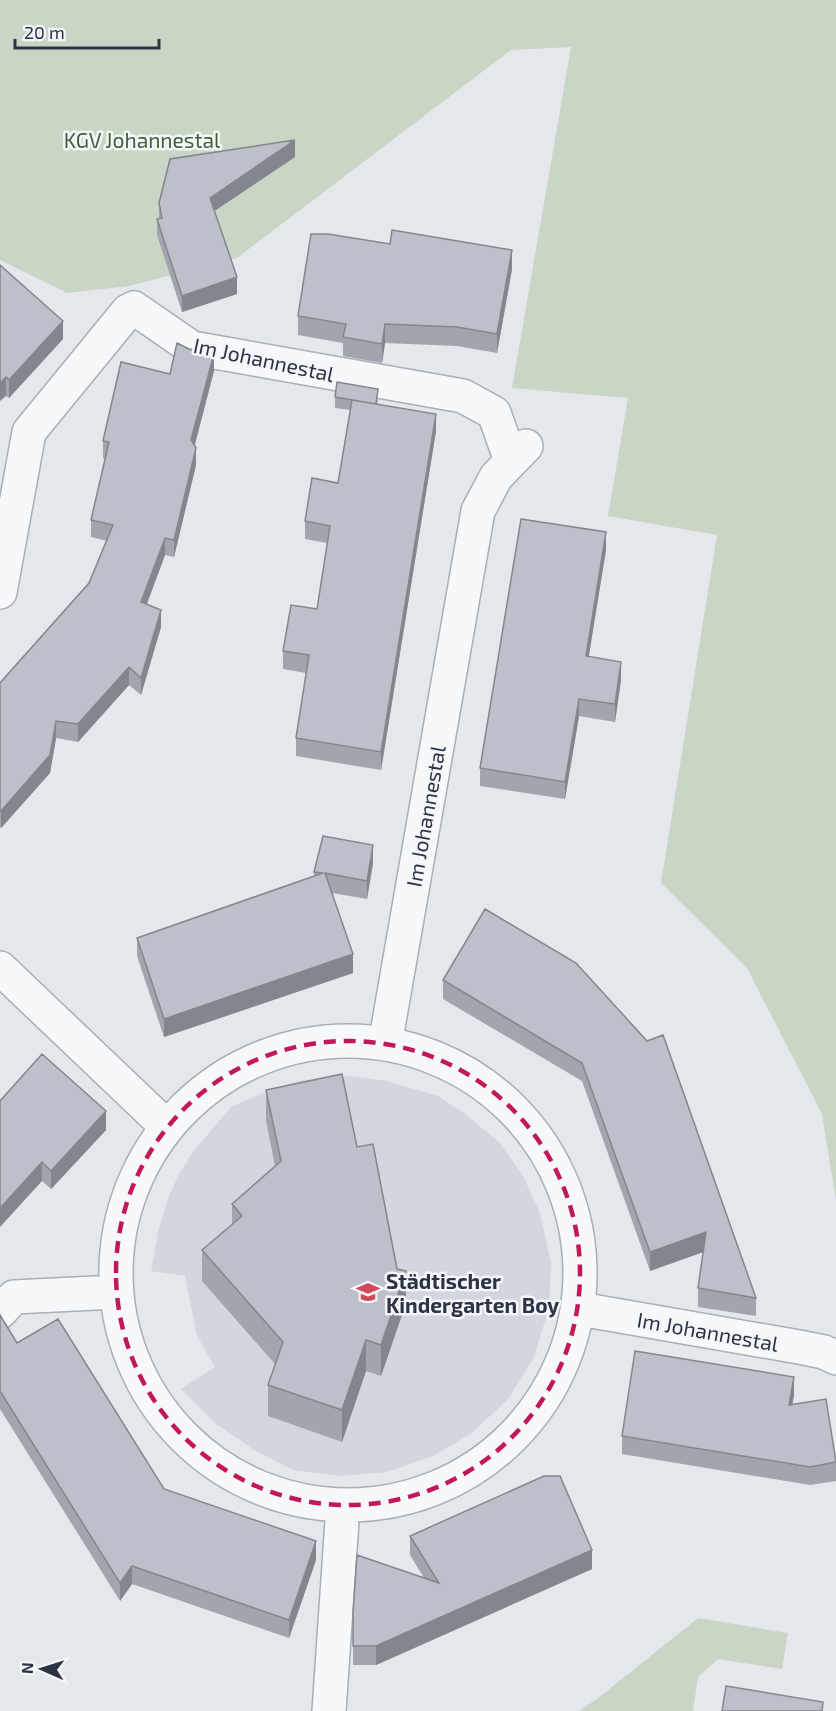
<svg xmlns="http://www.w3.org/2000/svg" width="836" height="1711" viewBox="0 0 836 1711" font-family="'Exo 2',sans-serif">
<style>
.built{fill:#d2d6de}
.green{fill:#c9d6c5}
.lines{fill:none;stroke-linecap:round;stroke-linejoin:round}
.minor-casing{stroke:#a9aeb7;stroke-width:36}
.minor{stroke:#f7f8fa;stroke-width:33}
.wall{fill:#a1a5ae}
.shaded-wall{fill:#83868d}
.building{fill:#bbc0ca;stroke:#83868d;stroke-width:1.5}
.marked{fill:none;stroke:#c2185b;stroke-width:4.5;stroke-dasharray:12 8;stroke-linejoin:round}
.labels{text-anchor:middle;dominant-baseline:central;stroke-width:5;stroke-linejoin:round;paint-order:stroke}
.park-label{font-size:21px;fill:#3f6138;stroke:#f4f6f9}
.street-label{font-size:21px;fill:#2b3445;stroke:#f4f6f9}
.poi-label{font-size:21px;font-weight:bold;fill:#2b3445;stroke:#f4f6f9;text-anchor:start}
</style>
<rect width="100%" height="100%" fill="#e4e7ec"/>
<path class="built" d="M352 1076 387 1081 438 1096 465 1114 499 1142 523 1176 540 1213 551 1262 549 1308 534 1357 508 1399 472 1433 433 1456 387 1472 341 1476 293 1470 254 1450 215 1423 181 1389 215 1367 197 1336 185 1276 151 1271 158 1232 167 1201 178 1176 193 1152 231 1107 272 1089 302 1080Z"/>
<path class="green" d="M0 0H836V1200L822 1114 747 968 661 883 717 535 608 516 628 398 512 388 571 47 511 50 237 258 129 286 67 293 0 260Z
M698 1618 788 1633 782 1669 718 1659 698 1677 693 1711H579L597 1699Z"/>
<g class="lines">
<g class="minor-casing">
<path id="minor" d="M0 592 29 432 128 311 134 308 192 348 463 396 494 413 511 461
M0 968 166 1126
M386 1039 478 511 496 477 526 446
M116 1273a232 232 0 1 1 464 0a232 232 0 1 1-464 0Z
M580 1309 799 1347 824 1352 836 1358
M0 1312 14 1297 116 1292
M329 1711 343 1506"/>
</g>
<use href="#minor" class="minor"/>
</g>
<path class="wall" d="M295 157 214 211 237 294 182 312 157 235V219H159V203Z
M0 265 63 339 9 398 6 396Z
M512 269 497 353 457 346 385 343 382 363 343 356V343L298 335V316Z
M214 371 195 445 196 465 174 557 165 555 147 604 161 627 141 695 129 685 78 742 56 738 50 773 1 828 0 827V683L89 583 107 541 91 537V520L105 459 103 458V441L170 374Z
M335 397 378 400 377 404 436 431 381 770 296 756V738L306 673 283 669V651L317 609 327 543 305 539V521L338 483 350 410 335 408Z
M606 550 588 657 621 680 615 722 579 716 565 799 480 786V768Z
M373 863 367 899 332 893 353 973 164 1037 137 956V938L314 876V872Z
M485 909 756 1298V1316L698 1307V1288L703 1252 650 1271 582 1081 443 999V980Z
M266 1090 357 1147 397 1269 406 1303 381 1376 366 1371 342 1442 268 1416V1385L275 1364 202 1281V1250L232 1224V1204L275 1166 266 1121Z
M0 1101 106 1130 51 1189 42 1181Z
M0 1316 17 1343 164 1489 316 1560 289 1638 132 1584 120 1601 0 1409Z
M794 1395 792 1405 836 1460V1481L810 1485 622 1454V1436Z
M410 1536 592 1569 376 1665H353V1612L424 1578 410 1555Z"/>
<path class="shaded-wall" d="M295 140V157L210 214V198Z
M512 250V269L497 353V334Z
M237 277V294L182 312V296Z
M63 321V339L9 398V380Z
M385 324V343L382 363V344Z
M214 354V371L191 458V440Z
M6 377V396L0 401V383Z
M436 414V431L381 770V752Z
M196 448V465L174 557V540Z
M606 532V550L586 674V656Z
M165 538V555L141 619V602Z
M161 610V627L141 695V678Z
M621 662V680L615 722V704Z
M129 667V685L78 742V724Z
M579 699V716L565 799V782Z
M56 721V738L50 773 1 828V811Z
M373 845V863L367 899V881Z
M353 954V973L164 1037V1019Z
M106 1111V1130L51 1189V1171Z
M42 1162V1181L0 1227V1208Z
M706 1232V1251L650 1271V1252Z
M406 1271V1303L381 1376V1345Z
M366 1340V1371L342 1442V1410Z
M794 1377V1395L789 1424V1405Z
M316 1541V1560L289 1638V1620Z
M592 1550V1569L376 1665V1646Z
M132 1566V1584L120 1601V1583Z"/>
<path class="building" d="M295 140 210 198 237 277 182 296 157 219 162 218 159 203 170 159Z
M392 230 512 250 497 334 457 327 385 324 382 344 343 337 346 324 298 316 311 234H328L390 244Z
M0 265 63 321 9 380 6 377 0 383Z
M177 343 189 349 214 354 191 440 196 448 174 540 165 538 141 602 161 610 141 678 129 667 78 724 56 721 50 755 1 811 0 810V683L89 583 113 525 91 520 109 442 103 441 121 362 170 374Z
M337 382 378 389 376 404 335 397Z
M352 400 436 414 381 752 296 738 309 655 283 651 291 605 317 609 330 526 305 521 312 478 338 483Z
M521 519 606 532 586 656 621 662 615 704 579 699 565 782 480 768Z
M323 836 373 845 367 881 325 873 353 954 164 1019 137 938 323 873 314 872Z
M485 909 576 963 647 1041 663 1035 756 1298 698 1288 706 1232 650 1252 582 1063 443 980Z
M42 1054 106 1111 51 1171 42 1162 0 1208V1101Z
M342 1074 357 1147 373 1144 397 1269 406 1271 381 1345 366 1340 342 1410 268 1385 283 1342 202 1250 242 1216 232 1204 281 1161 266 1090Z
M0 1315 17 1343 58 1319 164 1489 316 1541 289 1620 132 1566 120 1583 0 1391Z
M635 1351 794 1377 789 1405 826 1399 836 1462 810 1467 622 1436Z
M544 1476H560L592 1550 376 1646H353V1612L357 1555 439 1583 410 1536Z
M726 1686 823 1702 822 1711H722Z"/>
<path class="marked" d="M116 1273a232 232 0 1 1 464 0a232 232 0 1 1-464 0Z"/>
<defs>
<g id="school-bare" transform="scale(1.8)"><path d="M0-5L7-2L0 1L-7-2ZM-4 1L0 2.5L4 1V4Q0 6-4 4Z" fill="#d1495b" stroke="#f4f6f9" stroke-width="2.5" paint-order="stroke"/></g>
</defs>
<g fill-rule="evenodd">
<use href="#school-bare" x="368" y="1292"/>
</g>
<g class="labels">
<g class="park-label">
<text x="142" y="139">KGV Johannestal</text>
</g>
<g class="street-label">
<text transform="translate(264 359) rotate(12)">Im Johannestal</text>
<text transform="translate(425 816) rotate(-80)">Im Johannestal</text>
<text transform="translate(708 1331) rotate(10)">Im Johannestal</text>
</g>
<g class="poi-label">
<text x="386" y="1280">Städtischer<tspan x="386" dy="24">Kindergarten Boy</tspan></text>
</g>
</g>
<g transform="translate(42 1669) rotate(273)" stroke="#f4f6f9" stroke-width="4.5" paint-order="stroke">
<path d="M0-4.5L10 22L0 15L-10 22Z" fill="#2b3445"/>
<text y="-9" font-size="16" font-weight="bold" text-anchor="middle" fill="#2b3445">N</text>
</g>
<path d="M15 39v9h144v-9" fill="none" stroke="#2b3445" stroke-width="3"/>
<text x="24" y="39" font-size="18" fill="#2b3445" stroke="#f4f6f9" stroke-width="4.5" paint-order="stroke">20 m</text>
</svg>
